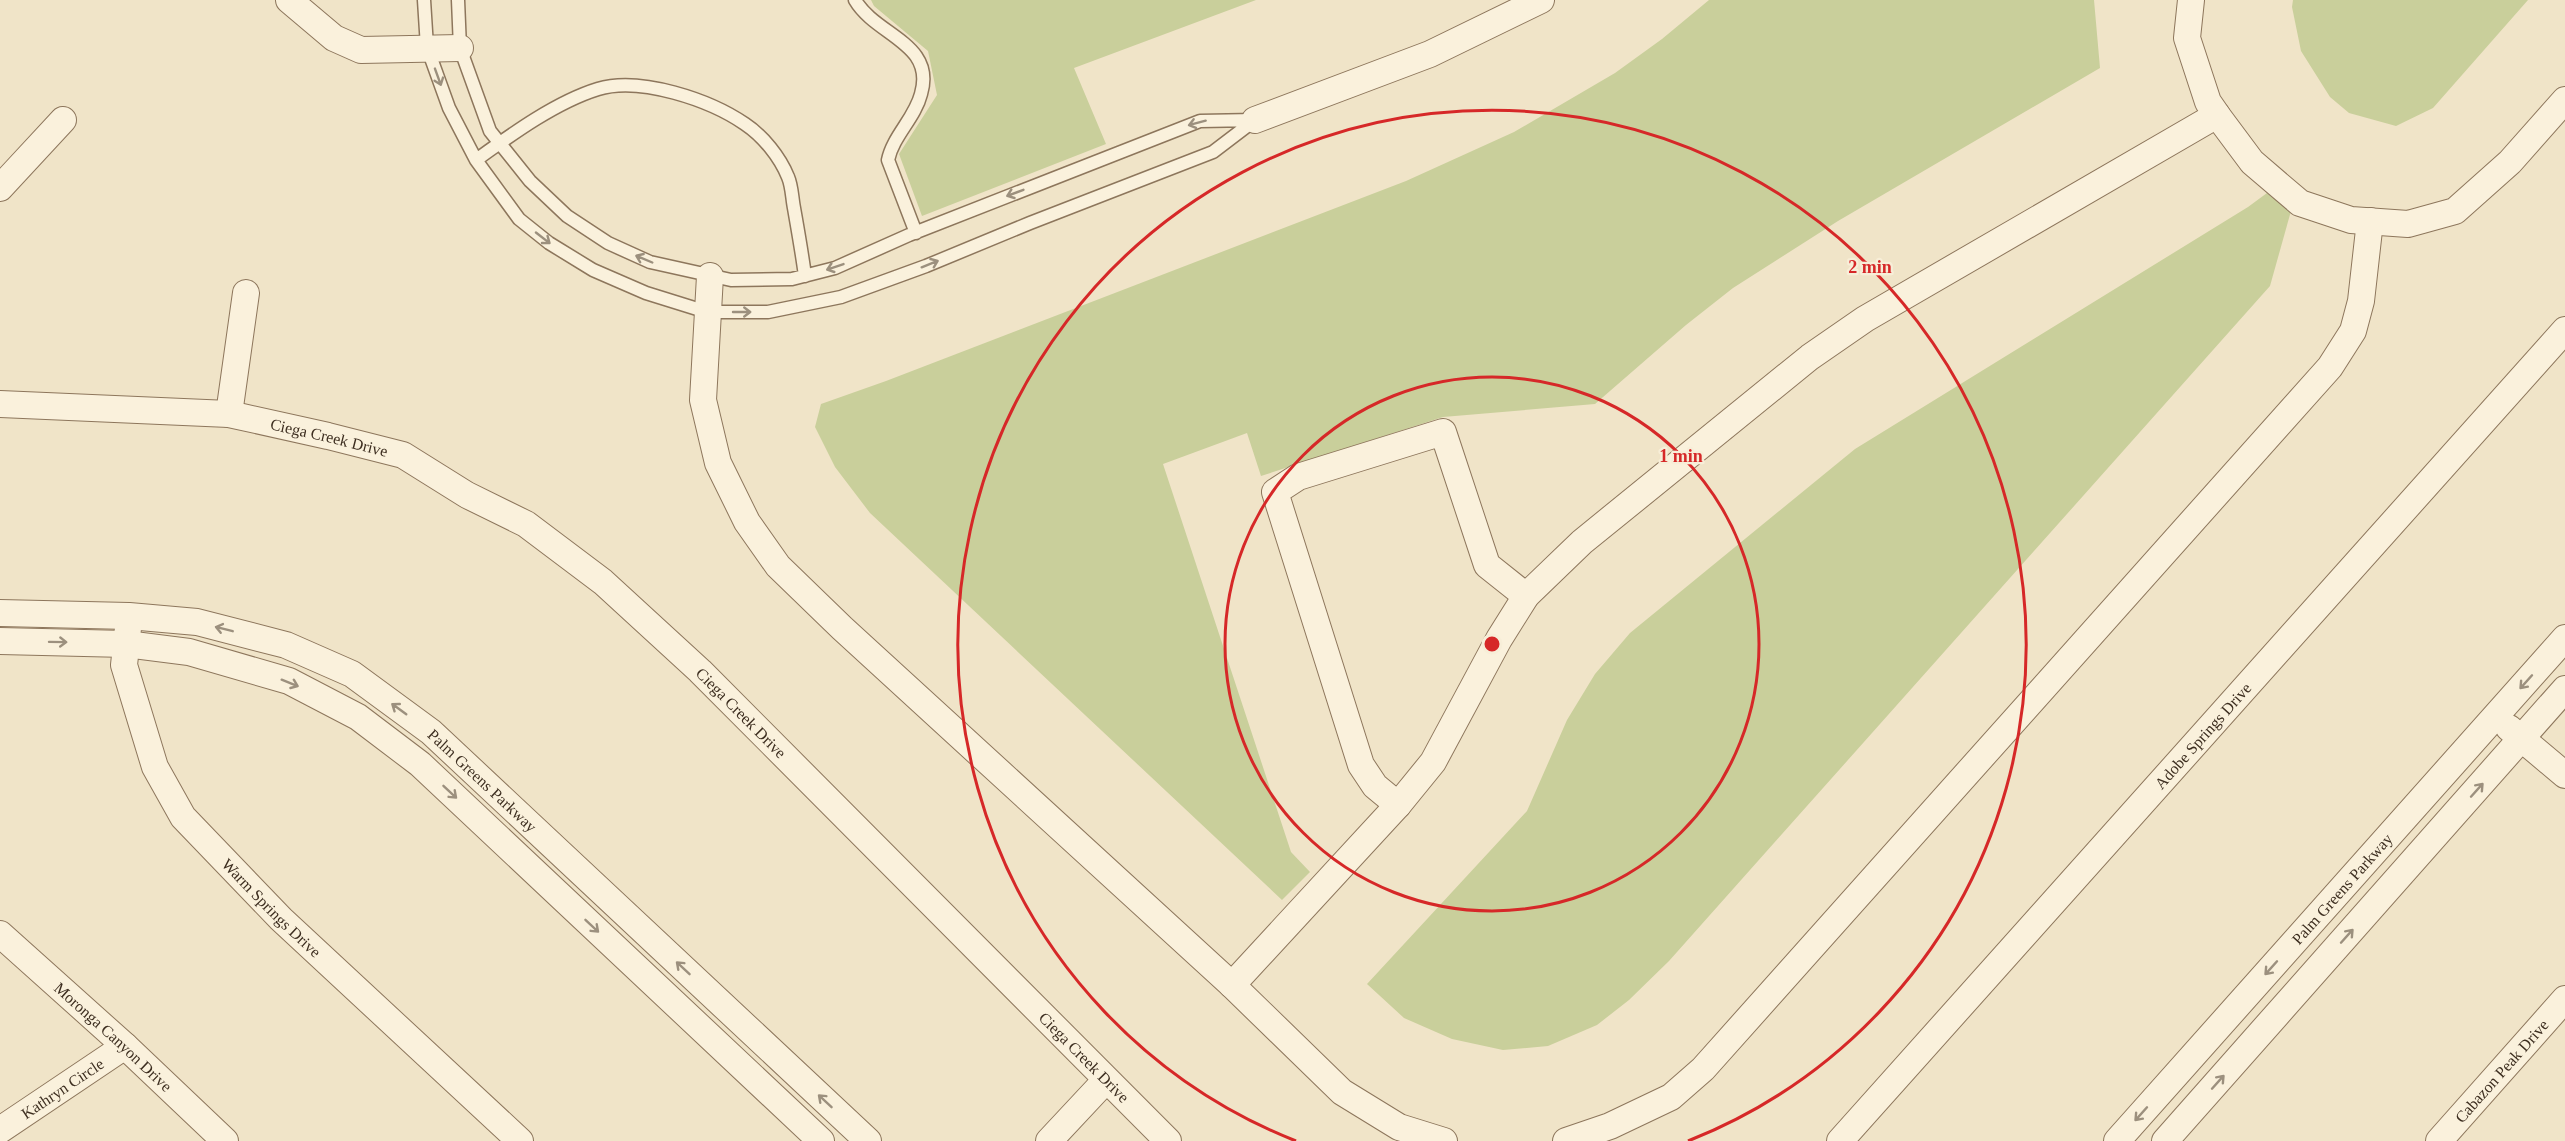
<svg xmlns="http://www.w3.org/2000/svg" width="2565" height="1141" viewBox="0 0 2565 1141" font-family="'Times New Roman',serif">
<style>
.green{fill:#c9cf9b}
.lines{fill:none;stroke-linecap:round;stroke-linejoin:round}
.lane-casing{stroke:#8d765c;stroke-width:15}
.street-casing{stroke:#8d765c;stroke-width:28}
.lane{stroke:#faf1dc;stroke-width:12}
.street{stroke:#faf1dc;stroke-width:26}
.oneway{stroke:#9c907e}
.ring{fill:none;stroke:#d62828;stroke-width:3}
.labels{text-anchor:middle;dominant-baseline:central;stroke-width:4.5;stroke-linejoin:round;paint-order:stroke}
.street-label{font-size:16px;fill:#3d2e20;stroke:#f7eed8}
.centre{fill:#d62828;stroke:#f7eed8;stroke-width:3}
.ring-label{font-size:18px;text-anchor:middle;font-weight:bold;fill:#d62828;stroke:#f7eed8;stroke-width:4.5;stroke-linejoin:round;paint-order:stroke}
</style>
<rect width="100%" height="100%" fill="#f0e4c8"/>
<path class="green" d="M871 0H1256L1074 68 1106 144 922 216 899 154 937 95 928 51 874 6Z
M1709 0H2094L2100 68 1838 221 1733 288 1686 325 1595 404 1443 417 1261 476 1247 433 1163 464 1291 852 1310 872 1282 900 870 513 835 467 815 427 821 404 886 381 1406 181 1514 132 1615 73 1662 39Z
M2293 0H2528L2433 108 2396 126 2349 113 2330 97 2301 51 2292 7Z
M2267 193 2291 211 2270 286 1669 961 1629 1000 1597 1025 1548 1046 1503 1050 1452 1039 1404 1018 1367 984 1527 811 1567 720 1595 674 1630 633 1855 449 2248 207Z"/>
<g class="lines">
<g class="lane-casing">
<path id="lane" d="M424 0 427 47 449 108 476 160 519 219 549 243 593 270 646 293 707 312H768L841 297 926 266 1030 223 1213 152 1255 120
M458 0 460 48 490 131 530 181 567 216 608 243 650 262 731 280 792 279 835 268 909 235 1200 121 1255 120
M855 0C876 36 936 43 921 94 915 118 893 136 888 160L916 233
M476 160C512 134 556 102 598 89 640 76 710 100 745 124 763 136 780 157 788 177 792 186 792 198 794 208 798 231 802 253 805 276"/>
</g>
<g class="street-casing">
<g id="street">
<path d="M289 0 334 38 361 50 460 48"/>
<path d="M2191 0 2187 38 2208 102 2217 115 2252 162 2300 203 2351 220 2408 224 2455 211 2510 162 2565 100"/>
<path d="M1255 120 1430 54 1541 0"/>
<path d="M0 188 63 120"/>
<path d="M710 276 703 400 718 463 747 522 778 566 842 628 1232 985 1342 1092 1399 1127 1444 1141"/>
<path id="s1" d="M0 404 229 414 328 436 403 455 467 495 526 524 603 582 700 671 1168 1141"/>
<path d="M229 414 246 293"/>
<path id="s2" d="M0 613 129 616 197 622 286 645 352 674 431 732 868 1141"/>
<path id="s3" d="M128 628 124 665 155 767 183 817 281 919 520 1141"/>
<path d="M0 641 126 644 189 652 289 681 358 717 420 764 821 1141"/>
<path d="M2509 728 2565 775"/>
<path d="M1398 805 1375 786 1361 765 1275 492 1298 477 1443 432 1487 565 1526 596"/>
<path id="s4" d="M0 934 125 1046 225 1141"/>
<path d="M1232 985 1398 805 1433 762 1499 639 1526 596 1582 542 1810 357 1865 319 2217 115"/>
<path id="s5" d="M0 1130 125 1046"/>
<path d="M1049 1141 1106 1080"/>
<path d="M1566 1141 1610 1126 1671 1097 1703 1069 2330 367 2353 331 2361 301 2370 221"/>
<path id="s6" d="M1840 1141 2565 330"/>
<path id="s7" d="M2117 1141 2565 638"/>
<path d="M2165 1141 2565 689"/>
<path id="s8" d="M2439 1141 2565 999"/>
</g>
</g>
<use href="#lane" class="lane"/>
<use href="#street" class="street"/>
</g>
<defs><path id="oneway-shaft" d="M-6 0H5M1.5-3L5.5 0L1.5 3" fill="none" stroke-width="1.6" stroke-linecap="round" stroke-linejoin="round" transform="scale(1.5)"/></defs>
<g class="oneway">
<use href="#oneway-shaft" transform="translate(438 77) rotate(70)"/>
<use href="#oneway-shaft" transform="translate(1197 123) rotate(165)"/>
<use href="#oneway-shaft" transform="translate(1015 193) rotate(159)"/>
<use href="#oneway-shaft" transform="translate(543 238) rotate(38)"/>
<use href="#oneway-shaft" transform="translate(644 259) rotate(-157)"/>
<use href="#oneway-shaft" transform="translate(930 264) rotate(-22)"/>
<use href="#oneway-shaft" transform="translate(835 267) rotate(161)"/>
<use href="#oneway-shaft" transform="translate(742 312)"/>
<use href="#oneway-shaft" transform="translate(224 629) rotate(-166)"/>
<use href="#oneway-shaft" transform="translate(58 642) rotate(1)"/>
<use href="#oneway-shaft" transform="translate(2526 682) rotate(132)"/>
<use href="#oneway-shaft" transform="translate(290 683) rotate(22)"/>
<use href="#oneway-shaft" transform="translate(399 709) rotate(-144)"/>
<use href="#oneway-shaft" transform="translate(2477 790) rotate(-48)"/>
<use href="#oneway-shaft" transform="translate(450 792) rotate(43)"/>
<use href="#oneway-shaft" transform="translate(592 926) rotate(43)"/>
<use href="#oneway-shaft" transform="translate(2347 936) rotate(-48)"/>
<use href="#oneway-shaft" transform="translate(683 968) rotate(-137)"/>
<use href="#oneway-shaft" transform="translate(2271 968) rotate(132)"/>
<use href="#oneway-shaft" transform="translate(2218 1082) rotate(-48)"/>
<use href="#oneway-shaft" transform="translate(825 1101) rotate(-137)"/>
<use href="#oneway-shaft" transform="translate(2141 1114) rotate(132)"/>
</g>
<g class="ring">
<circle cx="1492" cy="644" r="267"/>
<path d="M1296 1141A534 534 0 1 1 1688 1141"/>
</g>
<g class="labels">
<g class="street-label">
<text stroke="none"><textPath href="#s1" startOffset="332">Ciega Creek Drive</textPath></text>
<text stroke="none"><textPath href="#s1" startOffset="836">Ciega Creek Drive</textPath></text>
<text stroke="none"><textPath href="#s6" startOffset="544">Adobe Springs Drive</textPath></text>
<text stroke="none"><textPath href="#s2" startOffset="530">Palm Greens Parkway</textPath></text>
<text stroke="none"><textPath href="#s7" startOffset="338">Palm Greens Parkway</textPath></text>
<text stroke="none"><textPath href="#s3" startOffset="328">Warm Springs Drive</textPath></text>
<text stroke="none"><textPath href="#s4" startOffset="153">Moronga Canyon Drive</textPath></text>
<text stroke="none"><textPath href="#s1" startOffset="1322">Ciega Creek Drive</textPath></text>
<text stroke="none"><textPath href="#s8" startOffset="94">Cabazon Peak Drive</textPath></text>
<text stroke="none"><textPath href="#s5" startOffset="75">Kathryn Circle</textPath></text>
</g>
</g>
<circle cx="1492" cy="644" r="9" class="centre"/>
<g class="ring-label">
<text x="1870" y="273">2 min</text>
<text x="1681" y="462">1 min</text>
</g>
</svg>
